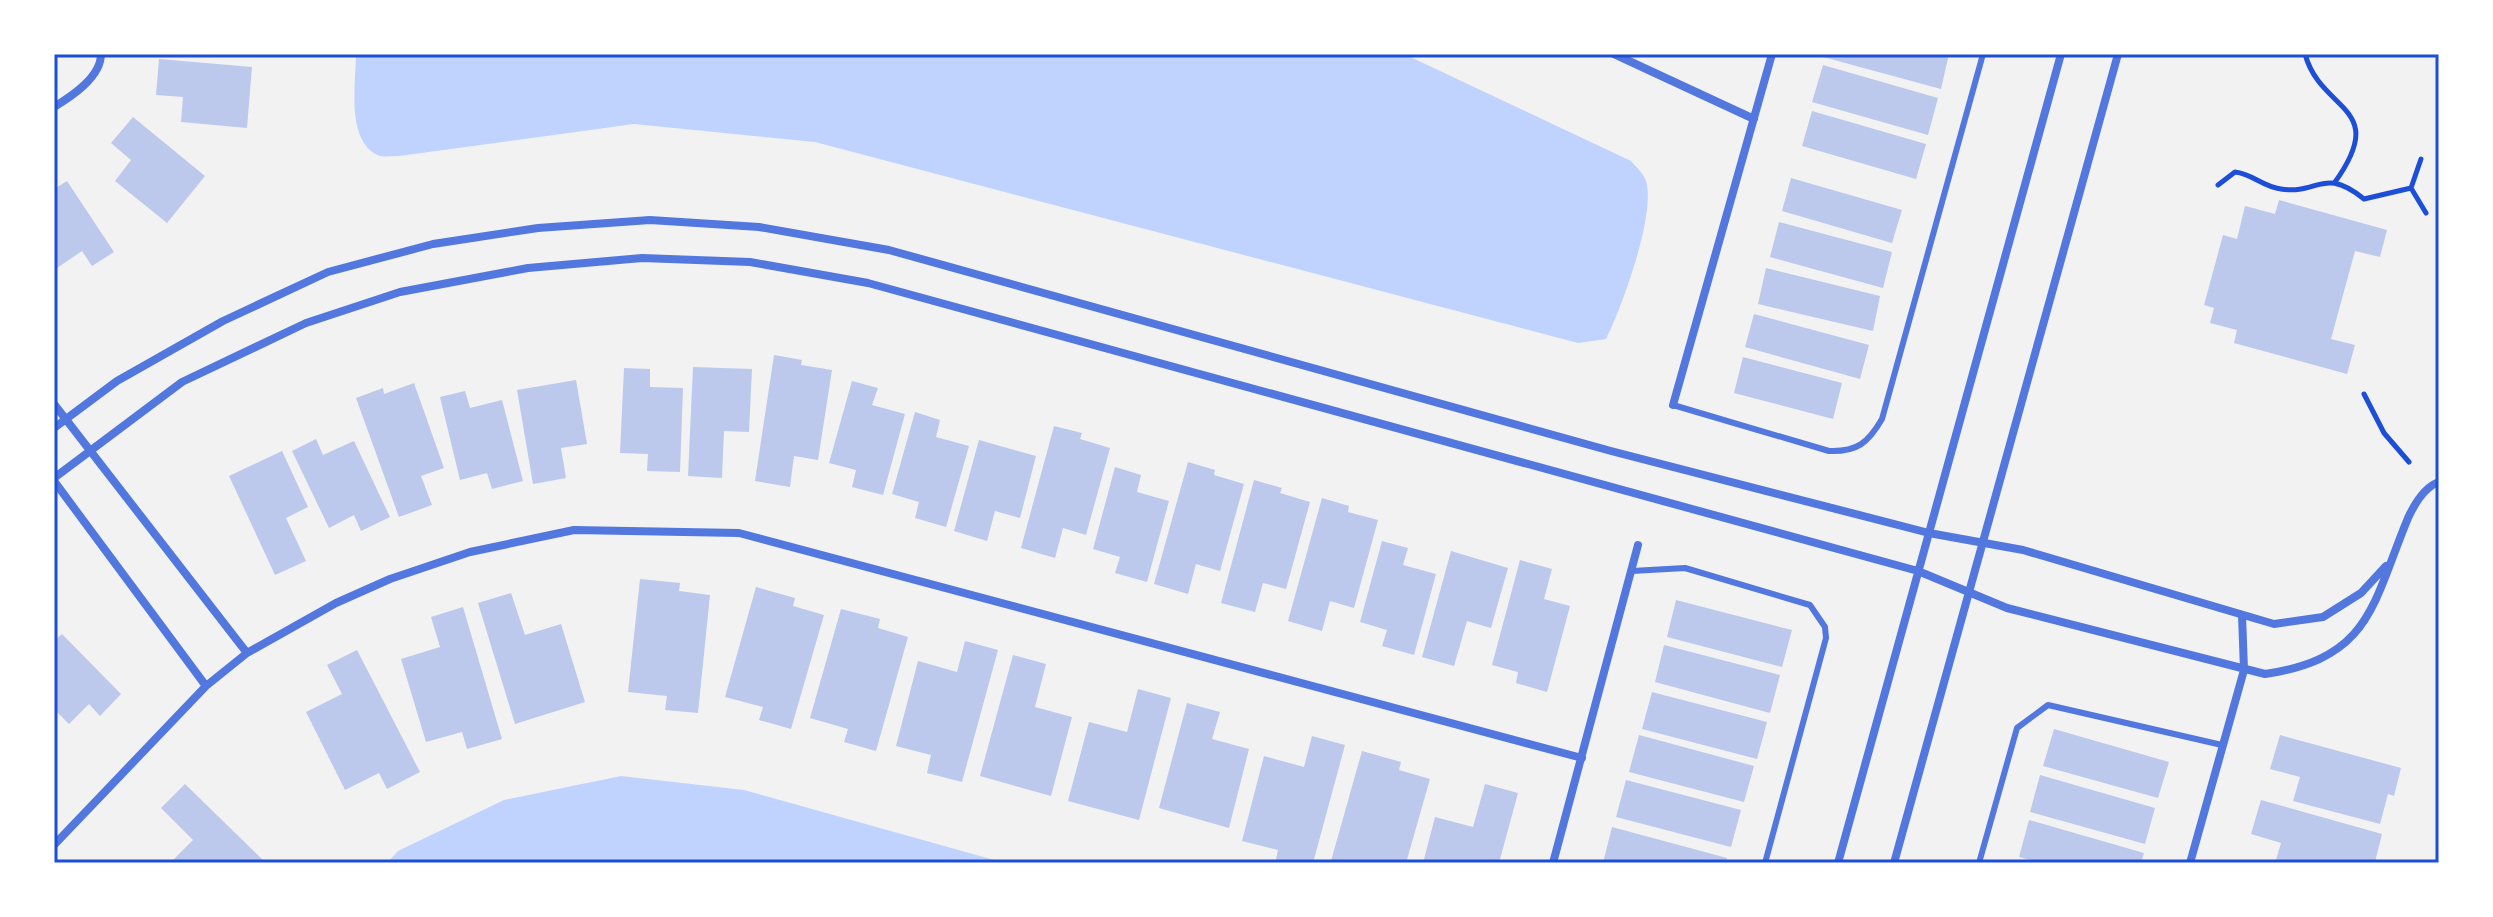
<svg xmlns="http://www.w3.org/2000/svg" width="2493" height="917" viewBox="0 0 2493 917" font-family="'Zilla Slab',serif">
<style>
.water{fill:#bfd3fe}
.building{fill:#bdc9ec}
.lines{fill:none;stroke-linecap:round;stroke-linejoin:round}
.path{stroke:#1d4ed8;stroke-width:5}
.service{stroke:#5277de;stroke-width:6}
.minor{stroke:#5277de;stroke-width:8}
.neatline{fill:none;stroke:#1d4ed8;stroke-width:3}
</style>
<rect width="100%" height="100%" fill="#f2f2f2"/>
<path class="water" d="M356 54H1404L1631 161C1636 167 1644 174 1646 181 1656 214 1622 307 1606 339L1578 343 815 142 634 124 399 156C394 156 384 157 380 156 345 143 356 82 356 54Z
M621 776 744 790 1005 863H387L398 851 504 800Z"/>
<path class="building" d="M1824 54H1949L1941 89 1823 57Z
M159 59 252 67 247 128 181 122 183 97 156 95Z
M1823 65 1938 98 1928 135 1812 102Z
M1812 111 1926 144 1916 179 1802 146Z
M133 117 205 176 167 223 115 181 131 160 111 143Z
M1791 178 1902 210 1892 243 1782 211Z
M67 181 114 252 92 266 82 251 54 270V189Z
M2279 200 2387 230 2380 257 2355 251 2331 339 2355 345 2347 374 2234 343 2237 330 2210 323 2214 308 2204 305 2223 235 2237 239 2245 206 2275 214Z
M1779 222 1892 252 1883 288 1770 257Z
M1766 268 1880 296 1873 331 1758 304Z
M1754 314 1869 345 1860 379 1745 347Z
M774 355 802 360 801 365 832 370 818 460 794 456 790 487 755 481Z
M1743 357 1842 383 1833 419 1734 393Z
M693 367 752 369 749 432 724 431 722 478 688 476Z
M624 368 650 369V387L683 388 680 472 647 471 648 454 620 453Z
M576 380 587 444 561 448 566 478 533 484 517 390Z
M852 381 878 388 872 405 905 414 883 495 852 487 856 470 829 463Z
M414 383 444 468 421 476 432 505 399 517 356 398 383 388 384 394Z
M465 391 470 408 502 400 523 481 492 489 487 473 460 480 440 397Z
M915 412 940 420 936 437 969 446 946 527 915 518 919 502 892 494Z
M1054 426 1082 433 1080 439 1110 448 1086 535 1063 528 1055 558 1021 548Z
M316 439 323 455 354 441 390 517 361 531 354 515 329 528 292 451Z
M979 440 1036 456 1020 518 995 511 987 541 954 531Z
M282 451 308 507 286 518 306 561 275 575 229 476Z
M1188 462 1215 470 1214 475 1244 484 1220 571 1196 564 1188 594 1154 584Z
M1115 467 1141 475 1137 492 1169 501 1147 582 1115 573 1120 557 1093 549Z
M1254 480 1282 488 1280 493 1310 502 1286 589 1263 583 1255 612 1221 603Z
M1322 498 1349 506 1348 512 1378 520 1354 608 1330 601 1322 631 1288 621Z
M1382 541 1408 548 1403 565 1436 574 1414 655 1382 646 1387 630 1360 622Z
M1451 551 1508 568 1491 628 1467 621 1454 666 1422 657Z
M1520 560 1552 569 1544 599 1570 606 1547 692 1516 683 1518 672 1492 665Z
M640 579 680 583 679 591 710 595 698 713 665 710 667 696 628 692Z
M756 587 795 598 793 606 824 615 791 729 759 720 763 707 725 697Z
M511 593 525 635 561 624 585 702 515 724 478 603Z
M1676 600 1792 630 1782 667 1667 637Z
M463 607 502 739 467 749 462 732 426 742 401 659 440 647 431 617Z
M841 609 880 619 878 628 908 637 876 751 844 742 848 729 810 718Z
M62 634 121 694 100 716 89 704 69 724 54 709V641Z
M965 641 998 650 962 782 927 773 931 755 896 746 918 661 957 672Z
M1664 645 1780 675 1770 713 1655 682Z
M357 650 420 772 387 789 379 773 345 790 306 712 342 694 327 665Z
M1013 655 1046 664 1035 707 1072 717 1051 796 980 776Z
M1138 689 1171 698 1139 820 1068 801 1089 722 1127 732Z
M1652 692 1767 722 1757 759 1642 729Z
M1187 703 1220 712 1212 739 1249 749 1229 828 1159 808Z
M2054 729 2169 762 2158 798 2043 766Z
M1639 735 1754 766 1744 802 1629 772Z
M2280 735 2401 768 2394 796 2388 794 2380 824 2293 801 2300 777 2270 769Z
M1312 736 1345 745 1313 863H1275L1278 850 1242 841 1264 756 1304 767Z
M1362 751 1401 762 1399 770 1430 779 1406 863 1331 861Z
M2040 775 2155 808 2145 844 2030 812Z
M1626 780 1741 810 1731 847 1616 817Z
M185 784 266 863H170L193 840 161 808Z
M1485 784 1518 793 1499 863H1423L1435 817 1473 827Z
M2261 800 2382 834 2375 862 2275 863 2281 843 2251 834Z
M2029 820 2144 853 2141 863H2041L2019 857Z
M1612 827 1727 858 1726 863H1603Z"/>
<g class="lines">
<path class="path" d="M2305 54C2321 113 2390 105 2335 182
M2218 185 2235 172C2253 174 2263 187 2281 189 2319 195 2323 166 2364 199L2411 188 2426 213
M2411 188 2421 159
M2364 394 2384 433 2409 462"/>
<path class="service" d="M1673 405 1829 451C1857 452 1868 443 1882 419L1983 54
M1632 571 1685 568 1810 605 1825 627 1826 638 1765 863
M1979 863 2017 728 2048 705 2222 745"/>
<path class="minor" d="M1614 54 1754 119
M54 107C72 96 101 77 101 54
M54 404 247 653
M1673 405 1772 54
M54 428 117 381 223 321 328 272 433 244 538 228 650 220 759 227 889 250 1611 451 1929 533 2023 550 2274 624 2323 617 2361 593 2386 566
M54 478 182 382 306 323 400 292 528 268 642 258 750 262 868 283 1918 571 2007 608 2265 674C2371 658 2372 605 2408 518 2414 505 2424 487 2439 482
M54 481 206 686
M54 845 206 686 247 653 336 603 390 579 470 552 574 530 739 533 1582 758
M1553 863 1638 545
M1838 863 2061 54
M1894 863 2118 54
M2190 863 2244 670 2242 615"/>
</g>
<rect width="2493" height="917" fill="none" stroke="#ffffff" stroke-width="112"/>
<rect x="56" y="56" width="2381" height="805" class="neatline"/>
</svg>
